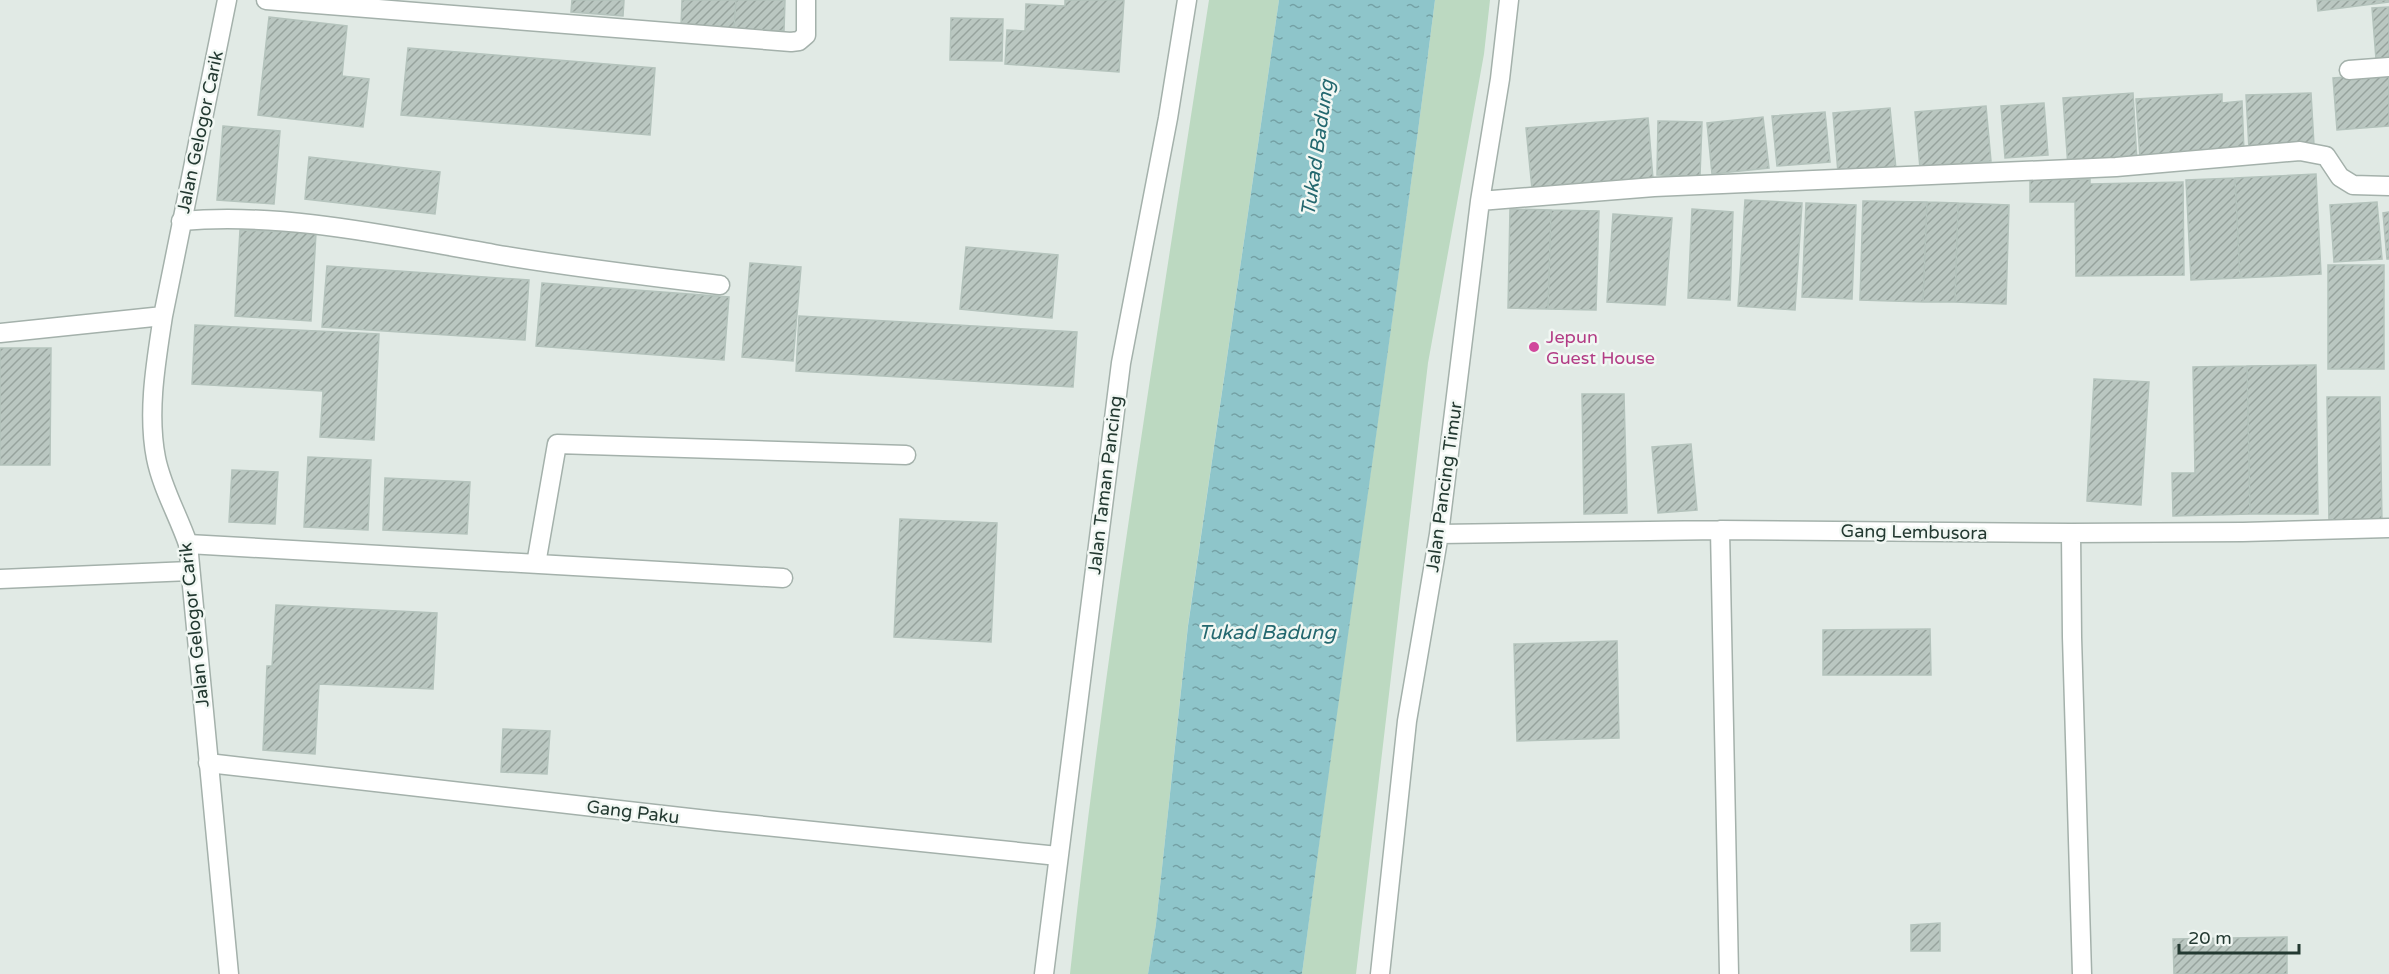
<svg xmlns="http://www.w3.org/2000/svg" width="2389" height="974" viewBox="0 0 2389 974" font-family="'Varela Round',sans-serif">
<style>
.grass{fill:#bcd9c1}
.water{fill:url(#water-ripples)}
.building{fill:url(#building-hatch);stroke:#b4c3bc;stroke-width:1.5}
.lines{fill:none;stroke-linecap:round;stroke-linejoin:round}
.service-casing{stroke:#a4b1ab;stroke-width:21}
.minor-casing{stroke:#a4b1ab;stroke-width:21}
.tertiary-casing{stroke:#a4b1ab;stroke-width:21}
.service{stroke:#fff;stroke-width:18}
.minor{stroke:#fff;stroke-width:18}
.tertiary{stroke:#fff;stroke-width:18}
.hotel-dot{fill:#d1479c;stroke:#f1f7f3;stroke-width:2}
.labels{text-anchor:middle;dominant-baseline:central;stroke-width:5;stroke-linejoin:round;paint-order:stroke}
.street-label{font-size:18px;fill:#233931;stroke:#f1f7f3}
.hotel-label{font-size:18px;fill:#b23c85;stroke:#f1f7f3;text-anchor:start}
.water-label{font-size:20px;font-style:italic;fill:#23686f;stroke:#f1f7f3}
</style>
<defs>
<pattern id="water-ripples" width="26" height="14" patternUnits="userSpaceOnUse" patternTransform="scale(1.5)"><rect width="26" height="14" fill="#8ec5ca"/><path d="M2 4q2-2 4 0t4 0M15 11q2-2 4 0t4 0" fill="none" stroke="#74a1a5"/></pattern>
<pattern id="building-hatch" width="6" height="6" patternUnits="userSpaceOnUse" patternTransform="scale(1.5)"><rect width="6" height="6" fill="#bac7c1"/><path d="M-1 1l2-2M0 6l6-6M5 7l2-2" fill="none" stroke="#97a39d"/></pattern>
</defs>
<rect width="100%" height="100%" fill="#e1eae5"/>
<path class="grass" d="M1209 0H1279L1188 625 1156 924 1148 974H1070C1105 648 1159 324 1209 0Z
M1435 0H1490L1484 54 1428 363 1356 974H1302C1343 649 1394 325 1435 0Z"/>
<path class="water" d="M1279 0H1435C1394 325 1344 649 1302 974H1148L1156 924 1188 626Z"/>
<path class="building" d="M572 0H624L623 16 571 12Z
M682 0H736L734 29 681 27Z
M736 0H785L784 31 734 29Z
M1065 0H1124L1119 72 1005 64 1007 30 1025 31 1026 4 1065 6Z
M2317 0H2389V2L2318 11Z
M2389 7V58L2376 59 2372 8Z
M269 17 347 26 342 76 369 79 363 127 258 115Z
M951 18 1003 19 1002 61 950 60Z
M408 48 655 68 650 135 401 115Z
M2389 74V126L2337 130 2333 78Z
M2133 93 2137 162 2068 167 2063 98Z
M2311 93 2314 145 2249 149 2246 95Z
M2222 94V103L2242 101 2244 152 2140 158 2136 99Z
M2044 103 2048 155 2005 158 2001 106Z
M1986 106 1991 161 1920 168 1915 112Z
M1890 108 1896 169 1838 173 1833 113Z
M1825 112 1830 162 1777 166 1772 116Z
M1763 117 1769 168 1712 174 1707 123Z
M1648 118 1653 179 1532 189 1526 128Z
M1658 121 1702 122 1700 176 1657 175Z
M223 126 280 131 274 204 217 200Z
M309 157 440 172 435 214 305 199Z
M2316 174 2321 274 2240 278 2235 178Z
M2235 178 2240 278 2191 280 2186 180Z
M2090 179V184L2183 182 2184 275 2076 276 2075 202H2030V180Z
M1745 200 1802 203 1795 310 1738 306Z
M1863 201 1927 202 1923 302 1860 300Z
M1927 202 1958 203 1955 302H1923Z
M2377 202 2382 259 2334 262 2330 205Z
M1806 203 1856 205 1852 299 1802 297Z
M1958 203 2009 205 2006 304 1955 302Z
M1510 209 1551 210 1548 309 1508 308Z
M1692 209 1733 212 1730 300 1688 298Z
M1551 210 1599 211 1596 310 1548 309Z
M2389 212V259H2387L2383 213Z
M1613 214 1672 218 1665 305 1607 302Z
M240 230 316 233 311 321 235 316Z
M966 247 1058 255 1052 318 960 309Z
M750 263 801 267 793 361 742 357Z
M2328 265H2384V369H2328Z
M327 266 529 280 525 340 322 327Z
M542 283 729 297 724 360 536 346Z
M799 316 1077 332 1073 387 796 371Z
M195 325 379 334 374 440 320 437 323 391 192 384Z
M0 348H51L50 465H0Z
M2316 365 2318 514H2250L2247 366Z
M2247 366 2250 514 2173 516 2172 473H2195L2193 367Z
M2094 379 2149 382 2141 505 2087 501Z
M1582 394H1624L1627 513 1584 514Z
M2327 397H2380L2382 524H2329Z
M1691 444 1697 510 1658 513 1652 447Z
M308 457 371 460 368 530 304 527Z
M232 470 278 472 275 524 229 522Z
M385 478 470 482 467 534 383 530Z
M900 519 997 523 991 642 894 637Z
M276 605 437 613 433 689 319 684 315 754 263 750 267 666H272Z
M1930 629 1931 675H1823V630Z
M1617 641 1619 738 1517 741 1514 644Z
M503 729 550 731 547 774 501 772Z
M1940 923V951H1911V925Z
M2287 937V974H2174L2173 939Z"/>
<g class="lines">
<g class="service-casing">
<path id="service" d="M0 579 190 571"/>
</g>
<g class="minor-casing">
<path id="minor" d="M266 0 791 42 799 41 806 35V0
M2349 70 2389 67
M1480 201 1654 187 2116 167 2300 151 2326 156 2340 177 2353 185 2389 186
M181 221C286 212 390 236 494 254 569 267 645 276 720 285
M1720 530 1729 974
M2071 533 2072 637 2082 974
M1439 534 1720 530 2071 533 2243 532 2389 528
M188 544 783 578
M536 564 557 444 906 455
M208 763 716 821 1058 856
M1380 974 1407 721 1439 534 1480 201 1500 79 1509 0"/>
</g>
<g class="tertiary-casing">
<path id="tertiary" d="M227 0 163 316C156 362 147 412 156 458 162 488 178 515 188 544L229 974
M0 333 163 316
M1044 974 1121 363 1168 118 1187 0"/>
</g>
<use href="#service" class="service"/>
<use href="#minor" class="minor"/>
<use href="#tertiary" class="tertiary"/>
</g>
<circle class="hotel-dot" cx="1534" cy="347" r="6"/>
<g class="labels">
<g class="street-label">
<text transform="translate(200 132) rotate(-78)">Jalan Gelogor Carik</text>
<text transform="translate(1105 485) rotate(-83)">Jalan Taman Pancing</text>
<text transform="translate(1444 487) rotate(-82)">Jalan Pancing Timur</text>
<text transform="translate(1914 532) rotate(1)">Gang Lembusora</text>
<text transform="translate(194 625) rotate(-96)">Jalan Gelogor Carik</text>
<text transform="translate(633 812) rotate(7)">Gang Paku</text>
</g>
<g class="hotel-label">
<text x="1546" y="337">Jepun<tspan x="1546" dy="21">Guest House</tspan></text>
</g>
<g class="water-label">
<text transform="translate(1318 148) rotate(-82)">Tukad Badung</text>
<text x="1267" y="633">Tukad Badung</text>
</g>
</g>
<path d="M2179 944v9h120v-9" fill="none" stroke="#233931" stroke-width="3"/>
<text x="2188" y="944" font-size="18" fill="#233931" stroke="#f1f7f3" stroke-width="4.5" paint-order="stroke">20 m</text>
</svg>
